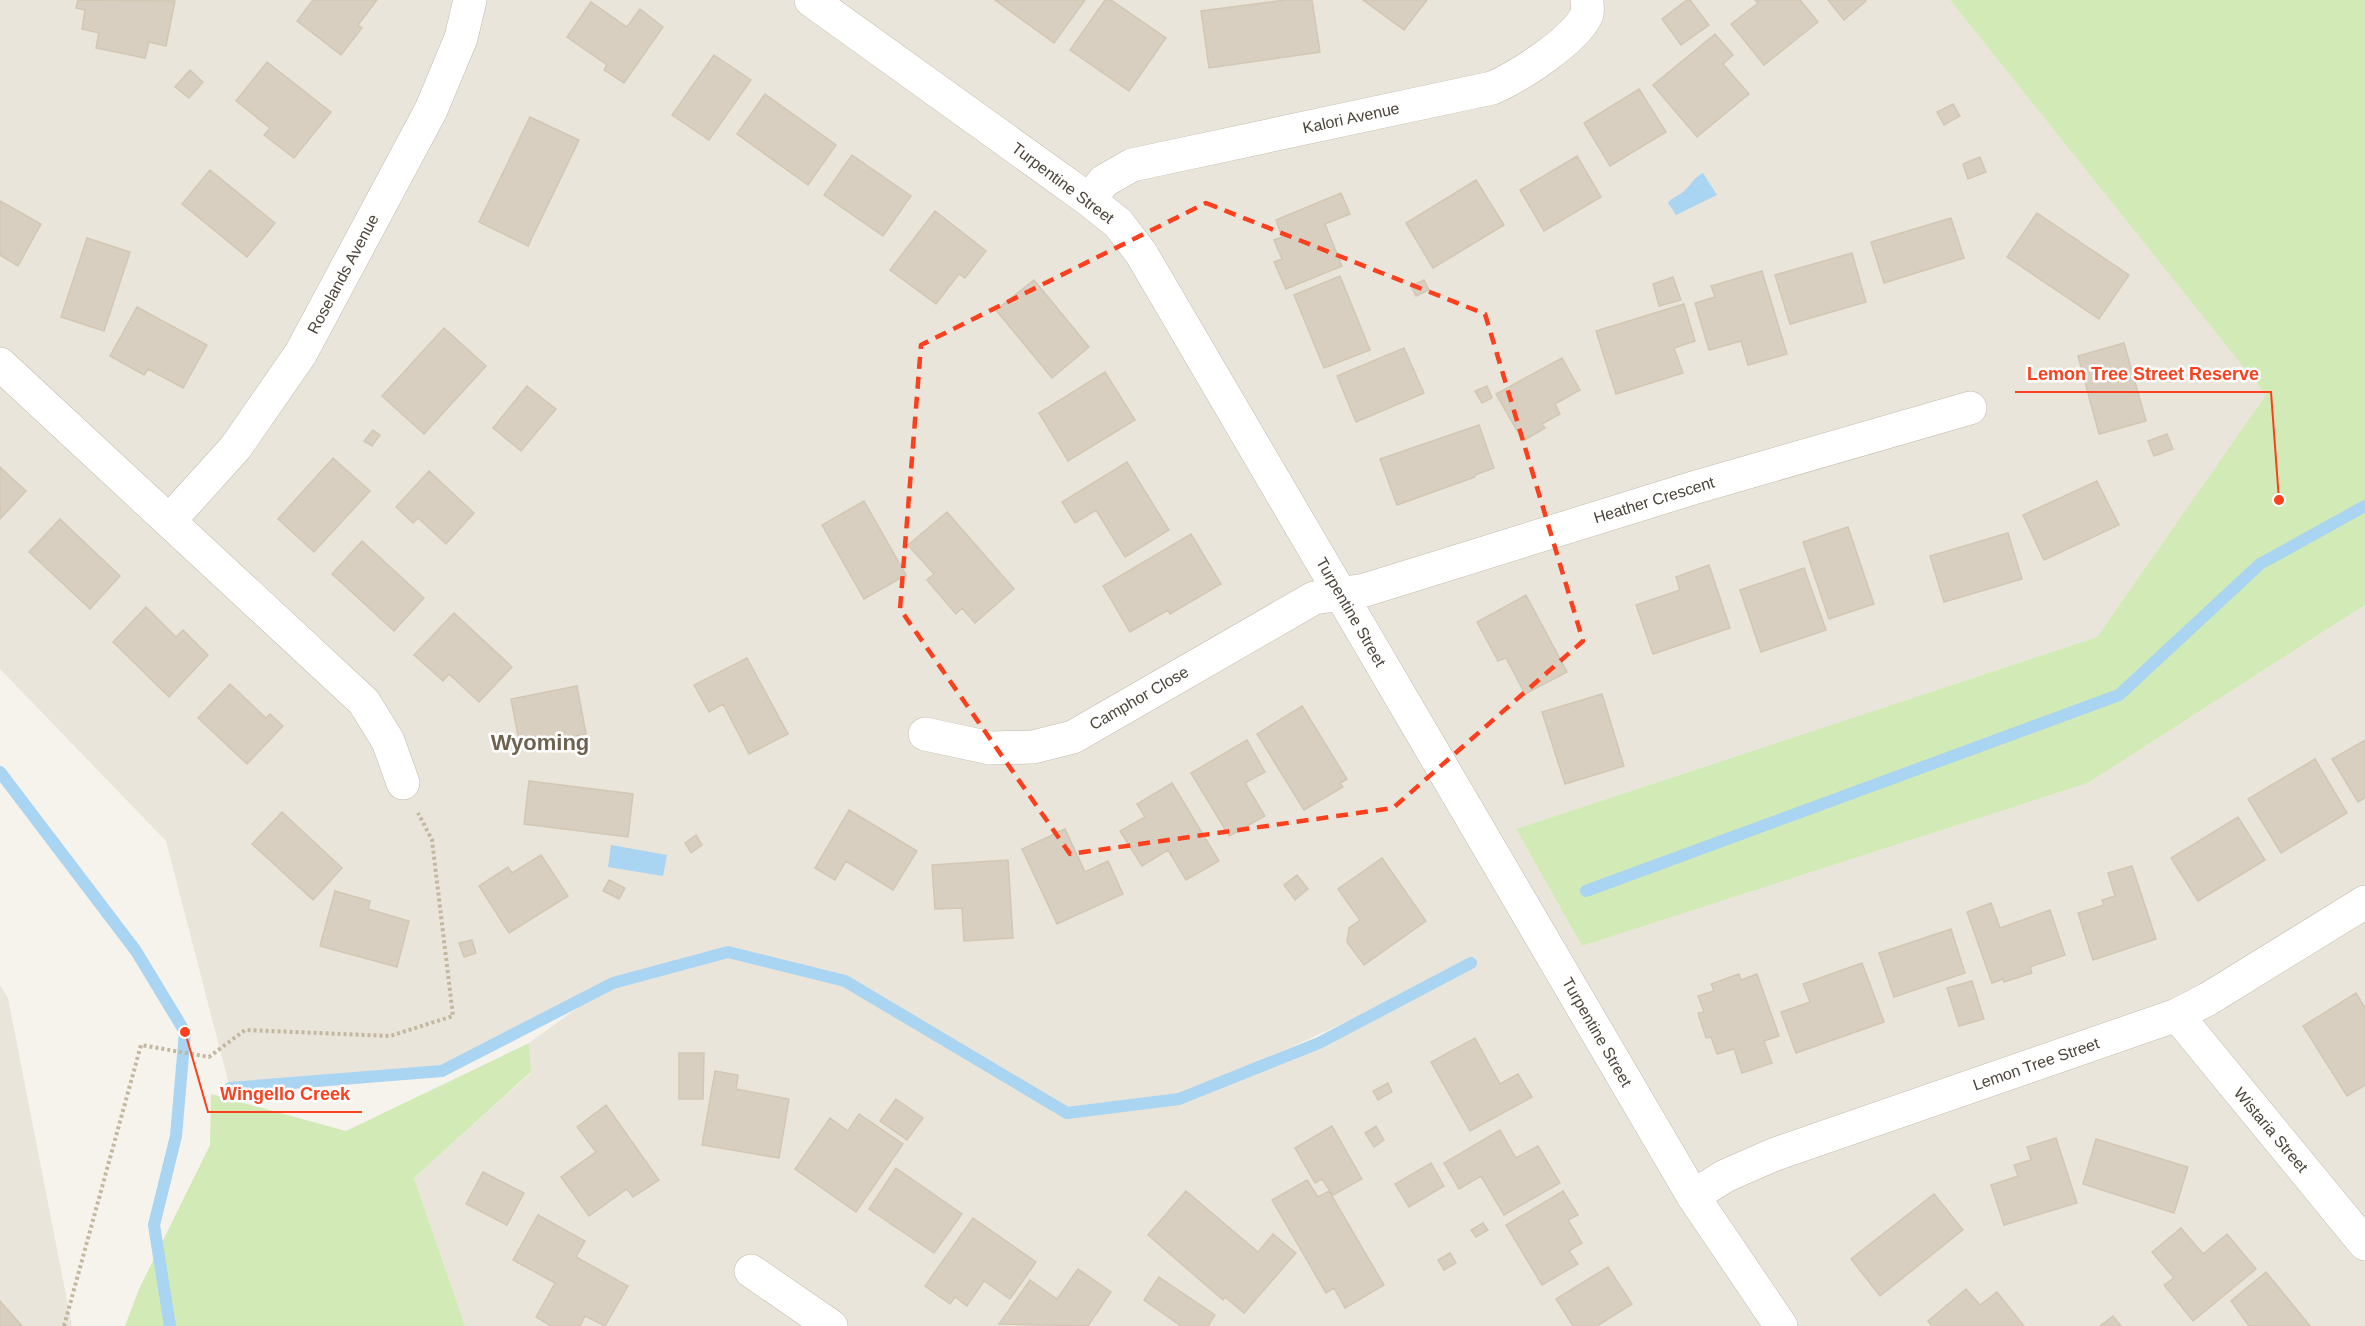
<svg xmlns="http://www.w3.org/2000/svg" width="2365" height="1326" viewBox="0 0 2365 1326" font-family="Helvetica,sans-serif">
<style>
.residential{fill:#eae5da;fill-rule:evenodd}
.green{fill:#d2eab5}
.water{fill:#a9d4f2}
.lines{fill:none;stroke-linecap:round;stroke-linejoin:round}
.stream{stroke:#a9d4f2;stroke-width:12}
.building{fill:#d8cfc1;stroke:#d3c7b4;stroke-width:1.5}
.minor-casing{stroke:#c2bbae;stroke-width:34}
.path{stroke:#c4b79f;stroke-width:4;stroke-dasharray:3 3;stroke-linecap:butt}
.minor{stroke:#fff;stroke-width:33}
.marked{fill:none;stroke:#fc3f1d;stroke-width:4.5;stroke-dasharray:12 8;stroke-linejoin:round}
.labels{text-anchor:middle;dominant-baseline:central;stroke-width:5;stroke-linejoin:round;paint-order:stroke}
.street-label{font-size:16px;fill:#4b4439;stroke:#fff}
.district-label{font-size:22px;font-weight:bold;fill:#6e6250;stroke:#fff}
.leader{fill:none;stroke:#fc3f1d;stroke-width:2}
.callout-dot{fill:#fc3f1d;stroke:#fff;stroke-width:2}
.callout-label{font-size:18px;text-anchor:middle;font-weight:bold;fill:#fc3f1d;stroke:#fff;stroke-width:5;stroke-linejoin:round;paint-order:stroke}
</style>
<rect width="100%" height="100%" fill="#f6f3ec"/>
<path class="residential" d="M0 0H1950L2267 395 2097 637 1516 829 1582 946 2088 783 2365 605V1326H465L414 1178 531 1073 529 1043 608 986 442 1071 230 1088 166 841 0 669ZM1453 972 1319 1043 1195 1093V1092Z
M0 985 8 998 72 1326H0Z"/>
<path class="green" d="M1950 0H2365V605L2088 783 1582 946 1516 829 2097 637 2266 395Z
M529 1043 531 1072 414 1178 465 1326H125L139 1289 210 1145 211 1094 346 1131Z"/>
<path class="water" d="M1703 173 1717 195 1676 215 1668 203C1672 197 1679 196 1684 191 1692 184 1693 178 1703 173Z
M611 845 667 855 663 876 608 867Z"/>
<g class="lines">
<path class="stream" d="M0 772 136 951 185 1032 176 1136 154 1225 170 1326
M1586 891 2119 695 2260 564 2365 506
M230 1088 442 1071 613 983 728 952 845 981 1067 1113 1179 1099 1319 1043 1471 963"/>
</g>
<path class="building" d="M78 0 175 1 166 46 149 42 145 58 96 48 99 33 82 29 85 10 76 8Z
M313 0H377L358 25 362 28 341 55 297 21Z
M995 0H1085L1054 43Z
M1105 0H1111L1166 38 1129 91 1070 50Z
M1286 0H1312L1320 52 1209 68 1201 11Z
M1363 0H1427L1404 30Z
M1687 0H1690L1709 25 1681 45 1662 19Z
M1755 0H1800L1818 22 1764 65 1731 24 1758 3Z
M1828 0H1865L1866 1 1844 20Z
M591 2 627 27 640 9 663 27 624 83 604 70 607 65 567 37Z
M1715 34 1733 55 1723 64 1749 94 1697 137 1653 85Z
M714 55 751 80 709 140 672 115Z
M267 62 331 112 294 158 264 135 270 128 236 101Z
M190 70 203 82 189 98 175 87Z
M1639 89 1666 132 1610 166 1584 123Z
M765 94 836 145 808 185 737 134Z
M1953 104 1960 116 1944 125 1937 112Z
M530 117 579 140 528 246 479 222Z
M852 155 911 196 883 236 824 195Z
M1577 156 1601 197 1544 231 1520 190Z
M1980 157 1986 172 1968 179 1963 164Z
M210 170 275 223 247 257 182 204Z
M1476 180 1504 225 1433 268 1406 223Z
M1341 193 1350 214 1325 224 1342 266 1286 289 1274 262 1282 259 1274 240 1282 237 1276 220Z
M0 201 41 224 18 266 0 255Z
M935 211 986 251 965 278 959 274 936 304 890 270Z
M2037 213 2129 275 2099 319 2007 257Z
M1951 218 1964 258 1884 283 1871 242Z
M87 238 130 252 104 331 61 317Z
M1852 253 1866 302 1790 324 1775 275Z
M1762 271 1787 354 1748 365 1741 341 1709 350 1695 303 1715 297 1711 286Z
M1340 276 1370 350 1324 368 1294 295Z
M1673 277 1681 300 1659 306 1653 284Z
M1034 280 1089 347 1052 378 996 310Z
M1424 280 1429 290 1416 296 1411 286Z
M1684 304 1695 341 1674 348 1683 373 1616 394 1596 331Z
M137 307 207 345 183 388 148 369 144 375 110 356Z
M444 328 486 366 424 434 382 396Z
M2124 343 2146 421 2099 434 2078 356Z
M1404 348 1424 393 1356 422 1337 376Z
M1562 358 1580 390 1555 404 1560 414 1542 424 1545 428 1523 441 1496 394Z
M1105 372 1135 420 1068 461 1039 413Z
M527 386 556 409 521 451 493 428Z
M1487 386 1492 398 1482 403 1475 391Z
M1479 425 1494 468 1475 475V477L1397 505 1380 459Z
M373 430 380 435 372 446 364 441Z
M2167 434 2173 449 2154 456 2148 441Z
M333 458 370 491 314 552 278 519Z
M1127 462 1169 530 1125 557 1096 510 1075 523 1062 502Z
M0 467 26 491 0 519Z
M429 471 474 513 446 544 418 518 413 523 396 507Z
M2097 481 2119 525 2044 560 2023 515Z
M864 501 906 575 864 599 822 525Z
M947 512 1014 589 975 623 962 608 956 614 927 580 934 574 908 545Z
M60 519 120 576 90 609 29 552Z
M1848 527 1874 604 1829 619 1803 542Z
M2008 533 2022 579 1944 602 1930 556Z
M1191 534 1221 584 1170 614 1168 610 1130 632 1103 586Z
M362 541 424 598 394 631 332 574Z
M1709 565 1730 628 1653 654 1636 605 1680 590 1676 577Z
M1804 568 1826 630 1761 652 1740 590Z
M1526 595 1567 672 1525 694 1506 658 1498 661 1477 622Z
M146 607 176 637 183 630 208 655 169 697 113 642Z
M454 613 512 667 479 702 449 674 443 681 414 655Z
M747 658 788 734 749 754 723 704 709 712 694 685Z
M230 684 266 718 270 714 283 726 247 764 198 718Z
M577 686 586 734 520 746 511 699Z
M1602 694 1624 766 1565 784 1542 712Z
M1302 706 1347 779 1340 783 1343 787 1304 810 1257 734Z
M1247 740 1265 772 1245 783 1265 816 1229 836 1191 773Z
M2365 740V798L2358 802 2332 759Z
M2315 759 2347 813 2281 853 2248 799Z
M529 781 633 794 628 837 524 824Z
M1172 783 1219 861 1186 880 1168 850 1142 866 1120 831 1145 817 1137 804Z
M849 810 917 851 893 890 846 861 835 880 815 868Z
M282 812 342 868 313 900 252 844Z
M2238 817 2265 860 2198 901 2171 858Z
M1065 829 1085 872 1108 861 1123 894 1057 924 1022 849Z
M696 835 702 845 691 853 685 843Z
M541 855 568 896 509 933 479 886 508 867 512 873Z
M1382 858 1426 921 1364 965 1347 942 1349 928 1360 920 1338 889Z
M1008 860 1013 938 964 941 962 908 935 909 932 865Z
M2132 866 2156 939 2093 960 2078 913 2104 905 2102 900 2115 896 2108 873Z
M1297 875 1308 889 1295 900 1284 885Z
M609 880 625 888 619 899 603 891Z
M335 891 370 901 368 909 409 921 397 967 320 946Z
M1991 903 2000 928 2050 910 2065 955 2030 967 2032 973 2004 982 2003 979 1992 983 1967 912Z
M1951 929 1965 973 1894 997 1879 953Z
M472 940 476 953 464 957 459 943Z
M1862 963 1884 1022 1796 1053 1781 1012 1810 1002 1803 984Z
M1739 974 1741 980 1757 974 1779 1036 1764 1041 1772 1063 1742 1073 1734 1049 1717 1054 1711 1037 1706 1038 1698 1013 1704 1012 1698 996 1714 991 1711 984Z
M1972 981 1984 1019 1959 1026 1947 988Z
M2356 993 2365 1008V1085L2347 1096 2303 1026Z
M1475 1038 1500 1084 1518 1074 1532 1097 1470 1131 1431 1062Z
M679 1053H704L703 1099H679Z
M715 1071 738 1075 736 1089 789 1099 779 1158 702 1145Z
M1388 1083 1392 1092 1378 1100 1373 1091Z
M896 1099 923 1118 907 1140 880 1121Z
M606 1105 659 1180 633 1197 627 1189 589 1216 561 1177 596 1152 577 1127Z
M859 1114 903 1144 856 1212 795 1169 830 1118 848 1131Z
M1332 1126 1362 1179 1333 1195 1322 1179 1315 1183 1295 1148Z
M1376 1126 1384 1140 1374 1147 1365 1133Z
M1500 1130 1516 1158 1538 1146 1560 1183 1504 1215 1481 1176 1459 1189 1444 1163Z
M2056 1138 2077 1203 2004 1225 1991 1185 2018 1176 2014 1165 2031 1160 2027 1147Z
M2096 1139 2188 1167 2174 1213 2083 1184Z
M1431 1163 1444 1186 1409 1207 1395 1184Z
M896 1168 962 1214 934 1253 869 1209Z
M483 1172 524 1193 507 1225 466 1204Z
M1307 1180 1318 1197 1329 1191 1384 1285 1345 1308 1334 1288 1326 1293 1272 1200Z
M1186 1191 1258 1252 1273 1234 1296 1253 1244 1313 1225 1297 1223 1300 1148 1235Z
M1563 1191 1578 1215 1568 1220 1582 1243 1569 1251 1578 1264 1542 1285 1506 1225Z
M1934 1194 1963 1230 1880 1296 1851 1259Z
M538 1215 585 1241 576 1257 628 1286 605 1326 585 1316 580 1326H551L536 1317 555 1283 513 1260Z
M973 1218 1036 1262 1010 1299 984 1281 967 1306 955 1297 950 1304 925 1286Z
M1483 1223 1488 1230 1476 1237 1471 1230Z
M2181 1228 2203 1254 2227 1234 2256 1269 2193 1321 2164 1285 2174 1278 2152 1252Z
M1450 1253 1456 1263 1444 1270 1438 1260Z
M1608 1267 1632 1304 1597 1326H1573L1556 1299Z
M1078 1269 1111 1292 1088 1326 999 1324 1030 1280 1057 1299Z
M2266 1272 2310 1326H2249L2231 1301Z
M1159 1277 1215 1315 1208 1326H1181L1144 1300Z
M1966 1289 1980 1305 1997 1292 2024 1326H1932L1928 1321Z
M0 1301 22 1326H0Z
M2113 1316 2121 1326H2100Z"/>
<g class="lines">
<g class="minor-casing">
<path id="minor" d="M811 0 1089 200 1118 223 1141 253 1693 1196 1781 1326
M1089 200 1104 181 1132 165 1492 88C1518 77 1576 40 1587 14 1588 10 1587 5 1587 0
M0 364 364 702 388 741 403 783
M170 520 236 447 301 353 431 110 461 38 470 0
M925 734 990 748 1033 747 1073 737 1314 598 1365 590 1693 488 1970 408
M2177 1015 2365 1244
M1693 1196 1725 1176 1773 1155 2177 1015 2208 999 2365 902
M751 1271 831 1326"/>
</g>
<path class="path" d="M64 1326 141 1045 209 1057 245 1030 390 1036 453 1016 432 840 418 813"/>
<use href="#minor" class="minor"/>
</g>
<path class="marked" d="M1206 203 1485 314 1583 641 1393 808 1070 854 900 609 921 345Z"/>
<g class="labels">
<g class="street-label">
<text transform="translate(1351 118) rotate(-12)">Kalori Avenue</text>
<text transform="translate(1063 183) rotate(37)">Turpentine Street</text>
<text transform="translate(343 274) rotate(-62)">Roselands Avenue</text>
<text transform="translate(1654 500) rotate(-17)">Heather Crescent</text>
<text transform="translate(1351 612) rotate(60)">Turpentine Street</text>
<text transform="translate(1139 698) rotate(-30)">Camphor Close</text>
<text transform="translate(1597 1032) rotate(60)">Turpentine Street</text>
<text transform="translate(2036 1064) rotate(-19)">Lemon Tree Street</text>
<text transform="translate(2271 1130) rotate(50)">Wistaria Street</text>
</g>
<g class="district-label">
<text x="540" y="742">Wyoming</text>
</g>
</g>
<path class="leader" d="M2279 500L2271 392H2015M185 1032L208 1112H362"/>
<g class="callout-dot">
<circle cx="2279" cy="500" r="6"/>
<circle cx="185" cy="1032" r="6"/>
</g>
<g class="callout-label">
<text x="2143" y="380">Lemon Tree Street Reserve</text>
<text x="285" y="1100">Wingello Creek</text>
</g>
</svg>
